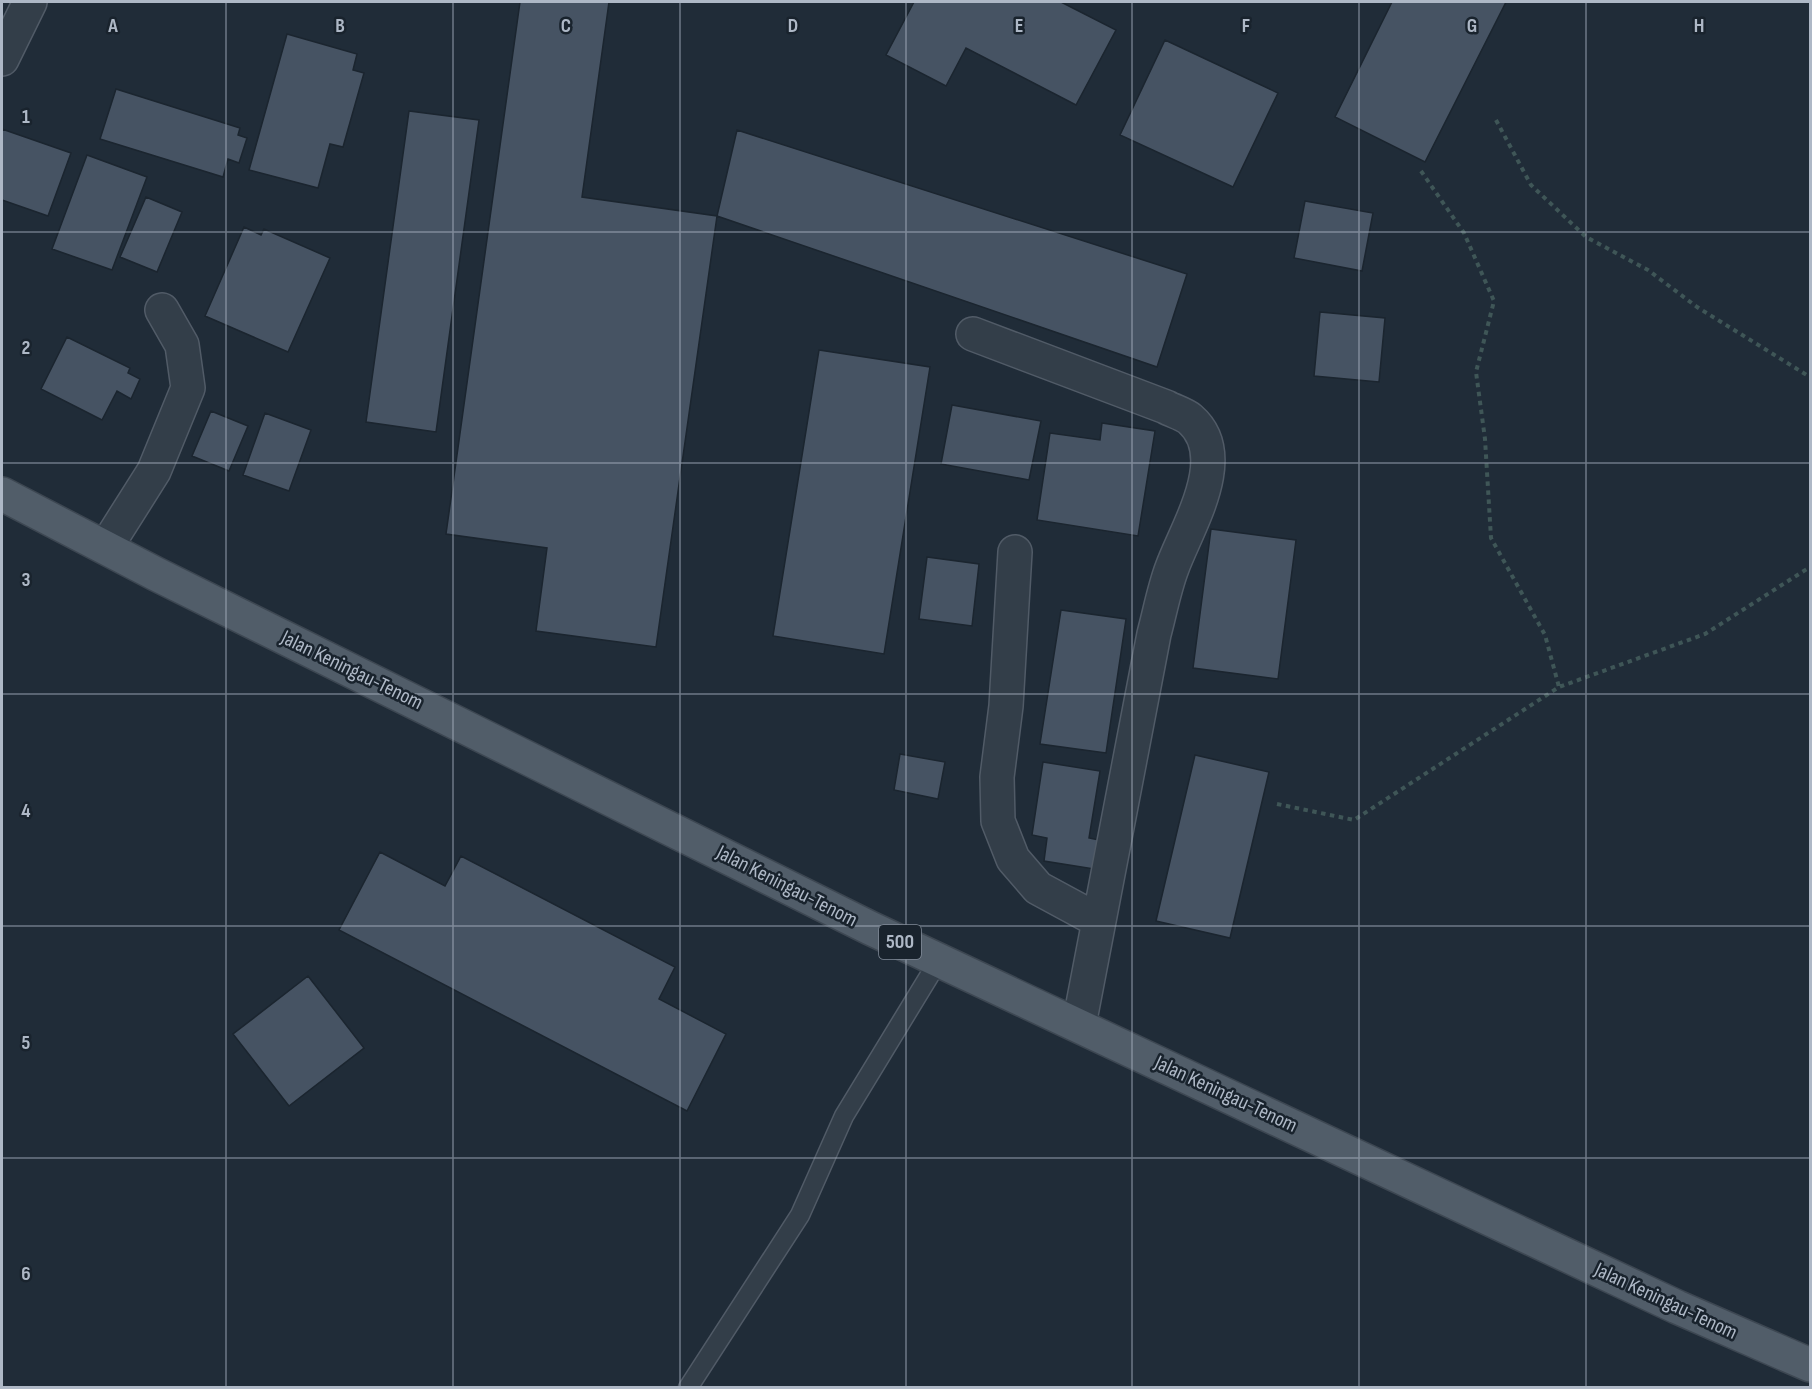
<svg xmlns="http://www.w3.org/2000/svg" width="1812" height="1389" viewBox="0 0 1812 1389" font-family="'Sofia Sans Condensed',sans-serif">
	<rect width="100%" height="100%" fill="#202c38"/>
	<!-- building -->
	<path fill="#465363" stroke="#1b252f" stroke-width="1.5" d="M520 2H609L582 197 717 216 656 647 536 631 547 548 446 534Z
		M914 2H1061L1116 30 1076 105 966 48 946 86 886 55Z
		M1392 2H1506L1425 162 1335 117Z
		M287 34 357 54 353 70 364 73 343 147 330 144 318 188 249 170Z
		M1165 40 1278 93 1233 187 1120 135Z
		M116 89 240 128 238 135 247 138 239 163 228 159 223 177 100 139Z
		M409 111 479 120 436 432 366 422Z
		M2 129 71 153 48 216 2 200Z
		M737 130 1187 274 1157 367 717 216Z
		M87 155 147 177 112 270 52 249Z
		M146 197 182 212 157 272 120 257Z
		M1305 201 1373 213 1362 271 1294 258Z
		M244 227 261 235 264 229 330 258 288 352 205 316Z
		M1320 312 1385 318 1379 382 1314 376Z
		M67 337 130 368 128 373 140 379 131 399 117 391 102 420 41 389Z
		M819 350 930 367 884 654 773 636Z
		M952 405 1041 421 1029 480 941 464Z
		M211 411 248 426 229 471 192 456Z
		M265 413 311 430 289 491 243 475Z
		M1102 423 1155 431 1138 536 1037 520 1050 433 1100 440Z
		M1211 529 1296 540 1278 679 1193 668Z
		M927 557 979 564 972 626 919 619Z
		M1061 610 1126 619 1106 753 1040 744Z
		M900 754 945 762 938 799 894 790Z
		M1195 755 1269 772 1230 938 1156 921Z
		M1043 762 1100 771 1089 838 1099 840 1094 869 1044 861 1047 838 1032 835Z
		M380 852 445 886 461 856 675 967 659 999 726 1034 687 1111 339 930Z
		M308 976 364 1048 289 1106 233 1034Z"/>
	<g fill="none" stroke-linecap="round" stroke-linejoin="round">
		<defs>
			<path id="service" d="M688 1388 800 1215 844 1116 939 960"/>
			<path id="minor" d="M2 59 30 2
				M973 334 1166 407C1173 411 1184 414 1190 419 1233 456 1187 527 1172 568 1164 589 1160 612 1154 634L1079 1025
				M106 547 154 471 188 388 182 345 162 310
				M1015 552 1006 706 997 777 998 821 1013 859 1038 888 1099 921"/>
			<path id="primary" d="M2 494 156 574 870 928 1677 1307 1810 1365"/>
		</defs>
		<!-- service casing -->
		<use href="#service" stroke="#515b67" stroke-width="21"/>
		<!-- minor casing -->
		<use href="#minor" stroke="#515b67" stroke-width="36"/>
		<!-- primary casing -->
		<use href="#primary" stroke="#3d4752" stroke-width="36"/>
		<!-- path -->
		<path stroke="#3f5657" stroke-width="4" stroke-dasharray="4.5 4.5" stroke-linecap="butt" d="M1496 120 1531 185 1586 237 1648 270 1697 307 1810 377
			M1421 171 1464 233 1494 301 1476 372 1485 439 1491 538 1545 635 1559 687
			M1277 804 1354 820 1559 687 1705 634 1810 567"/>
		<!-- service -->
		<use href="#service" stroke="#333e49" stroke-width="18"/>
		<!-- minor -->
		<use href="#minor" stroke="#333e49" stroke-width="33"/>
		<!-- primary -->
		<use href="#primary" stroke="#515d69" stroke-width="33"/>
	</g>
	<!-- grid -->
	<path fill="none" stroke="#aeb8c6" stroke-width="1.5" stroke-opacity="0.55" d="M226 2V1388M453 2V1388M680 2V1388M906 2V1388M1132 2V1388M1359 2V1388M1586 2V1388M2 232H1810M2 463H1810M2 694H1810M2 926H1810M2 1158H1810"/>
	<g text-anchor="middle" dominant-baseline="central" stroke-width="5" stroke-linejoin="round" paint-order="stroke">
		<!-- shield labels -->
		<rect fill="#19232d" stroke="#818b98" stroke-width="1.5" x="879" y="925" width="42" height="34" rx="4.5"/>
		<g font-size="20" font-weight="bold" fill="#aeb8c6">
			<text x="900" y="942">500</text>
		</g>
		<!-- street labels -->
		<g font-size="21" fill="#aeb8c6" stroke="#19232d">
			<text transform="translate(352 670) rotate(26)">Jalan Keningau-Tenom</text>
			<text transform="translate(787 886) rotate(27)">Jalan Keningau-Tenom</text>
			<text transform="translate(1226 1094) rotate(25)">Jalan Keningau-Tenom</text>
			<text transform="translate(1666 1301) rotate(25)">Jalan Keningau-Tenom</text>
		</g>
	</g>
	<g font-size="20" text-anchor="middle" font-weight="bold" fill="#aeb8c6" stroke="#19232d" stroke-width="5" stroke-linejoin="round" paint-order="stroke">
		<text x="113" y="32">A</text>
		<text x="340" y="32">B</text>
		<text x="566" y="32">C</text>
		<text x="793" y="32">D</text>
		<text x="1019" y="32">E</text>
		<text x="1246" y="32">F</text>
		<text x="1472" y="32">G</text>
		<text x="1699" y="32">H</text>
		<text x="26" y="123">1</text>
		<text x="26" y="354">2</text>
		<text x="26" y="586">3</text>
		<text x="26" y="817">4</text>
		<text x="26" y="1049">5</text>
		<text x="26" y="1280">6</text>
	</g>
	<!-- border -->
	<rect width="1812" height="1389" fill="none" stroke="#aeb8c6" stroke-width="6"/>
</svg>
